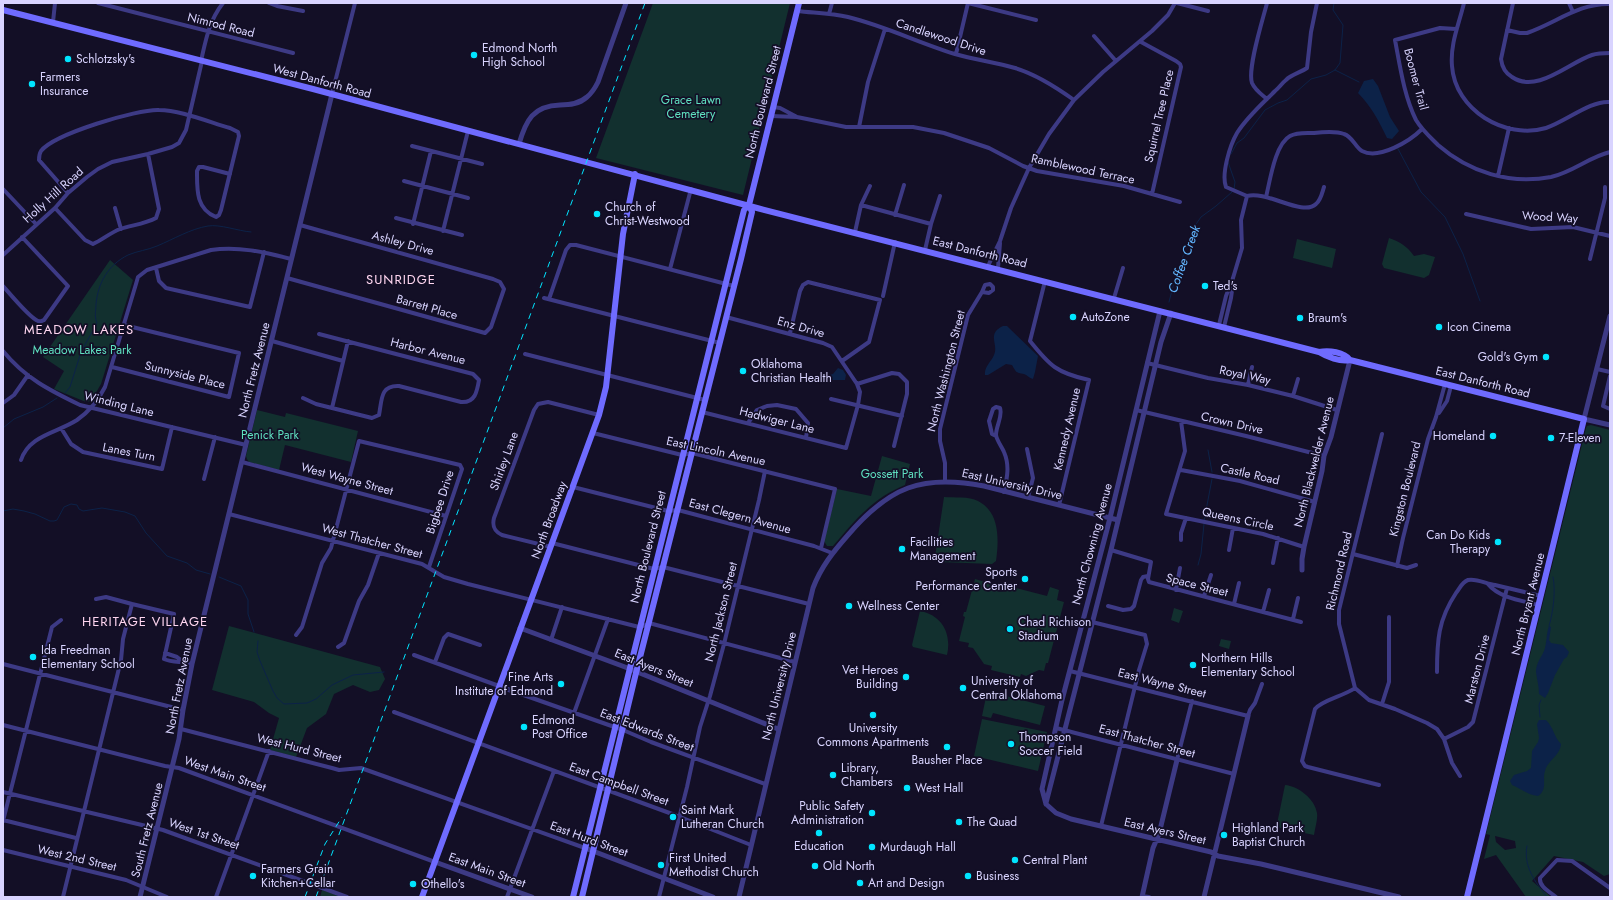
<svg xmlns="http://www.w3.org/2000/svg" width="1613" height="900" viewBox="0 0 1613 900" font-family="Jost,sans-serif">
	<rect width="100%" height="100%" fill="#130f26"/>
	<!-- green -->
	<path fill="#12302f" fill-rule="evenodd" d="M653 3H790L743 195 596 158Z
		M1389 238C1400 242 1407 246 1414 256L1424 254 1435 257 1429 275 1424 278 1384 268 1382 264Z
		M1297 239 1336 249 1332 268 1293 258Z
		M110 260 133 280 101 384 91 401 86 402 54 389 64 371 43 357Z
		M257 410 285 417 286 413 358 431 351 462 285 445 279 470 249 462 247 459 246 456Z
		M1591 425 1610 430V874L1604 876 1583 862 1554 856 1532 881 1551 897H1526L1496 855 1484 859 1490 835 1486 834 1586 428 1587 426ZM1495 836 1515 841 1516 848 1505 850 1496 842Z
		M882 456 910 464 905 485C873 498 855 520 833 546H827L824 541 837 489 871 496Z
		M944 497C954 498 969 496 978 501 1000 512 999 540 996 561L992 564 939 562 935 557Z
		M975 579 992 584 1005 585 1047 596 1050 587 1059 590 1057 600 1064 602 1048 663H1046L1044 671 1039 670 1026 676 1021 674 1020 677 991 670 992 666 984 664 973 648 968 647 969 643 959 641 965 617 963 616 964 612H966Z
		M1174 608 1183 611 1179 623 1171 620Z
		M920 611C942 615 952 634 947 655L913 647 912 645Z
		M229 626 380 667 385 679 379 690 370 692 353 685 334 694 326 714 307 728 296 757 270 750 279 718 269 713 254 702 212 690Z
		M1221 639 1231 641 1229 649 1219 646Z
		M998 694 1045 706 1040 725 993 713 991 718 982 716 986 697 996 700Z
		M982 719 1047 732 1038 771 974 756Z
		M1285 785C1298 786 1315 799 1317 813 1318 819 1315 828 1314 835L1280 828 1277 824Z
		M322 890 342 897H320Z"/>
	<!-- water -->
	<path fill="#0c2248" d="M1373 79 1378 86 1390 117 1399 131 1392 139 1387 138C1379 121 1371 106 1358 93L1364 81Z
		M1003 326H1007L1038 356 1035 372 1033 379C1029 378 1027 375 1024 374 1016 373 1016 372 1012 365L1006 364 988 375H985C984 367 991 362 994 355 999 344 986 334 1003 326Z
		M838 368 843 370 846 375 845 380H825L826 376 833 374Z
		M1549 626 1551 627 1549 640 1551 643 1563 645 1569 652 1567 657 1564 659 1555 675 1548 693 1545 698 1539 694C1539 686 1537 680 1536 672 1536 663 1541 658 1544 651 1547 643 1546 634 1549 626Z
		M1539 720H1546C1554 728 1554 737 1561 744 1560 756 1547 761 1545 771 1542 780 1548 789 1538 796 1527 795 1522 789 1512 785L1510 781 1514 775 1527 771 1531 768 1532 751 1538 742 1539 738 1537 724Z"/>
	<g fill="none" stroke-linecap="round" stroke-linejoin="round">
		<!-- stream -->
		<path stroke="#0c2248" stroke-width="1" d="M1335 70 1359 82
			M1397 147 1421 192 1445 217 1463 254 1480 301
			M1231 154 1237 143 1244 138 1265 110 1278 103 1287 100 1311 79 1326 75 1335 70 1340 63 1343 25 1333 10 1334 3
			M1228 162 1235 182 1234 189
			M1169 302 1176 275 1194 227 1201 217 1216 206 1232 192
			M65 393 70 387 81 352 97 323C94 316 96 311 96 304 98 283 108 265 128 255 137 251 148 250 157 246 174 239 190 229 208 226 220 224 238 231 251 232
			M3 428 14 419 43 407 57 398
			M1208 450 1212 472
			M3 511 13 509 24 511 35 514 50 521H54L57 520 64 507 71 504 77 505 79 509 83 511 102 508 125 512 135 516 146 533 167 556 187 563 196 570 210 574
			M1204 521 1212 479
			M1198 565 1201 554 1204 524
			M219 577 241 586 248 600V614L254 632
			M1549 626C1553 613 1556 591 1553 577
			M258 641 257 652 260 661 273 691 277 698 284 704 307 703 316 699 332 685 353 675 384 672
			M1540 717 1539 705 1541 700
			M1527 846C1523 866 1535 882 1547 897"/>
		<!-- minor -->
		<path stroke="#3d3a85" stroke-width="4" d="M98 3 293 53
			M269 3 277 6 303 11
			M968 3 1036 20
			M1177 3 1208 11
			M1464 3C1459 24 1450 44 1452 66 1455 110 1505 140 1546 128 1565 122 1591 100 1610 102
			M1513 3 1501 59C1502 67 1505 73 1512 77 1537 94 1568 63 1592 55 1598 53 1604 53 1610 53
			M1569 3 1573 12
			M797 11C814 13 831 13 848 17 885 26 919 43 955 54 975 60 995 62 1015 68 1035 74 1056 87 1074 100
			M829 14 832 3
			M53 22 55 3
			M1456 29 1440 28 1395 40C1400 66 1404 96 1416 120 1422 130 1430 137 1438 145 1469 172 1510 185 1551 177 1573 172 1589 157 1610 152
			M1507 30 1520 33H1527C1556 23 1579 3 1610 4
			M1094 36 1116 61
			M1141 42 1176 61 1180 64 1181 67 1152 194
			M956 54 968 3
			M201 61C206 39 209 21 223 3
			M332 94 355 3
			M1267 99C1261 94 1255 90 1252 83 1247 69 1263 19 1267 3
			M771 116 797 117 780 108 773 107
			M797 117 846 127H913L944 133 989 148 1023 166 1037 171 1124 186 1180 202
			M859 127 868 82 885 29
			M412 146 482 164
			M1498 176 1509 128
			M404 181 468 198
			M3 189 36 224
			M68 193 39 160C39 157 39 154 41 151 54 134 137 109 159 110 180 110 209 122 230 128L238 132 239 136 221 210 219 215 216 217C196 209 197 190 197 171L199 167H203L230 174
			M1247 196 1226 187C1221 174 1230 145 1237 133 1247 117 1262 104 1275 91 1279 88 1282 83 1286 80 1292 74 1300 73 1307 68L1311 32 1317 3
			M1247 196C1266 190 1303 217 1316 204 1321 200 1322 193 1324 187
			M1266 197C1270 181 1275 144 1290 136 1297 132 1306 133 1314 133 1323 132 1336 131 1344 134 1353 137 1355 147 1362 151 1379 160 1410 141 1422 129
			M861 205 931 224
			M55 208 85 240 93 244C102 240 110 233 120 229 132 225 145 224 156 218L159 209 148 154
			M115 208 121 229
			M1466 214 1531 229 1573 227 1610 236
			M895 215 904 185
			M396 218 462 235
			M413 224 431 151
			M443 231 468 131
			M855 232 861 205 870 186
			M925 250 931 224 940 196
			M3 255 55 208 68 193 87 177 98 169 112 162 148 154 172 147 179 143 186 130 202 61
			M1590 259 1605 198V187
			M988 266 1000 241 1011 208 1029 168 1049 134 1074 100 1103 72 1152 31 1168 15 1175 3
			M156 268 159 281 166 288 250 307 264 252
			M998 268 1000 243
			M670 269 691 189
			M287 278 485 333 491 327 504 289 500 282 493 279 300 225
			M1045 281 1030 341C1050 366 1057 373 1089 380L1059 505
			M3 286C10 294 30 318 38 321 41 322 41 321 44 320L68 286 22 237
			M883 296 895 242
			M544 298 720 343
			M1114 298 1123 268
			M549 299 566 250 570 245H576L734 286
			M1219 325 1226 296 1233 278 1242 248 1241 220 1247 196
			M1224 327 1231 298 1233 283
			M790 333 800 291 803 285 808 282 880 300 869 342 842 361
			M272 341 343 361
			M3 351C25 378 49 390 80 405L246 445
			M525 354 705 400
			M1147 363 1208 378 1248 385 1293 396 1337 410
			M112 367 229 397 239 353 124 325
			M1597 369 1610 372
			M1610 376 1603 406 1610 409
			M857 384 892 373 899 374 907 382V394L894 446
			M1248 385 1252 367
			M1293 396 1298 379
			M303 398 316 404 372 418 379 415C382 400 380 385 399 386L461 402C475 403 477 392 479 380L473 374 319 334
			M831 399 902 416
			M3 403 14 395 28 375
			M332 408 348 341
			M1136 410 1246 436 1324 456
			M702 412 846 448 858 405 860 392 857 384 832 347 823 343 726 317
			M1439 413 1447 401 1451 386
			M1181 421 1185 451 1166 514 1263 534 1304 547
			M748 423 757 410 767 406 777 405 796 409 808 423 806 438
			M61 428 71 444 83 452 162 469 172 427
			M593 433 682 455 692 453 835 489 821 548
			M1382 434 1339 610V624L1355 688 1369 700 1395 709 1427 723 1437 729 1444 739 1452 763 1460 776
			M996 436 992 434 989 421 993 409 996 407 1000 408C1003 416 996 426 996 435 997 441 1002 447 1004 452 1010 466 1007 478 1004 492
			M1027 449 1033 478 1028 497
			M21 460C29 435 57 433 77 420 90 411 98 401 105 387L136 284 138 277 147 270 211 250C238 246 264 252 291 259
			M242 462 446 516
			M1181 470 1240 481 1315 502
			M204 479 215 437
			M945 481V463L940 441V429L968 315 982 292 989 293 993 290V287L990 284 985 285 982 292
			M573 487 668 511 678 510 814 546 832 553
			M229 514 422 564 444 577 468 584 639 627 646 625 649 623 795 662
			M1181 540V533L1186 518
			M552 543 654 569 663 567 809 604
			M551 547 502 535C494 531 492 526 494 518L534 410 538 404 548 402 599 415
			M1111 550 1151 562 1148 579 1149 582 1301 622
			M1229 550 1233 528
			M1353 554 1407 568 1416 565
			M1273 563 1278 538
			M1397 566 1403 538 1428 439 1436 417 1445 384
			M1488 584C1499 598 1523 601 1539 605
			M1176 590 1180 568
			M1204 596 1211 575
			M132 604 174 614 164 659C173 663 183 661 192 664
			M1234 604 1239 583
			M1108 606 1123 610 1131 609 1134 606 1141 580 1143 577 1148 576
			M1263 612 1269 590
			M1293 619 1298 598
			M1092 622 1145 635 1147 644 1139 670 1101 826
			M296 635 302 627 322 563 331 548 359 441 460 465 462 469 429 567
			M551 640 562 607
			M338 647 344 643 359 601 368 585 379 553
			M165 653 177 657 182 661
			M414 655 499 686
			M435 662 444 638 448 634 480 645
			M3 664 183 710
			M1070 671 1248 716 1250 710 1255 703 1262 684
			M1437 672C1437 641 1438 620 1456 593 1460 588 1462 582 1468 580 1476 578 1487 584 1495 585L1541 596
			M1355 688C1344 696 1322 700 1315 709L1302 761 1305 766 1308 767 1379 785
			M515 692 623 730 651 742 765 784
			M1382 704 1389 682V617
			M394 712 675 815 751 845
			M574 713 608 619
			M3 725 165 766 179 768 435 862
			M1056 728 1234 774
			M181 729 332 768 339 770 361 768 585 848
			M1444 739 1468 727 1473 722 1507 588
			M1177 760 1192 701
			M3 792 163 830 347 897
			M3 820 76 838
			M3 821 52 627 61 620
			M3 850 126 880 167 897
			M1142 896 1149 897
			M63 897 121 660 123 639 132 604 106 597 96 599
			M216 897 269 751
			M507 897 554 771
			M659 897 687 787 700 727 710 696 724 644 759 500 765 471
			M1556 897C1550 892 1539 887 1540 878L1557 860 1572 861 1610 888"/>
		<!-- tertiary -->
		<path stroke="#3d3a85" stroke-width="5" d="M519 144C526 120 533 106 560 105 570 105 579 104 587 97 592 93 595 88 598 82L626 3
			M1610 316 1584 419 1610 425
			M1302 570V559L1304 547 1322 471 1324 456 1331 437 1350 360
			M520 628 625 667 778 729
			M499 686 515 692
			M1046 803 1111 550 1161 342 1171 313
			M1046 804 1042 789 1062 700 1110 518 1160 311
			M1046 804 1056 813 1071 819 1211 852 1218 856 1261 864 1399 897
			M585 848 713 897
			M435 862 532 897
			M140 897 179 739 183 710 192 664 332 94
			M739 897 813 588C821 567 833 552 848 535 889 487 922 474 984 486L1118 520
			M1142 897 1153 848 1159 834 1177 760
			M1204 897 1248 716"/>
		<!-- secondary -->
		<path stroke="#6f6bff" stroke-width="6" d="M3 10 313 89 757 208 1319 352C1327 357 1340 362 1350 360L1584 419 1467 897
			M1319 352C1329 350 1344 352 1350 360
			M422 897 599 415 606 387 623 234 635 174
			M573 897C629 668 685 439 744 210L749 205 799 3
			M582 897 635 677 741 259 752 212 749 205"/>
		<!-- rail -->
		<path stroke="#00e5ff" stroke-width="1" stroke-dasharray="6 5" stroke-linecap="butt" d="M305 897 325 844 342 817
			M316 897 645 3"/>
	</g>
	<!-- markers -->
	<g fill="#00e5ff" stroke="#130f26" stroke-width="1.5">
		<circle cx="474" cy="55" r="4"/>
		<circle cx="68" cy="59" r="4"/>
		<circle cx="32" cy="84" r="4"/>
		<circle cx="597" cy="214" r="4"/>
		<circle cx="1205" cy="286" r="4"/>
		<circle cx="1073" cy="317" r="4"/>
		<circle cx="1300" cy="318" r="4"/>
		<circle cx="1439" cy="327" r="4"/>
		<circle cx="1546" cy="357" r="4"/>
		<circle cx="743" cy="371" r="4"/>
		<circle cx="1493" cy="436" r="4"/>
		<circle cx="1551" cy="438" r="4"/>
		<circle cx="1498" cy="542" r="4"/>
		<circle cx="902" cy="549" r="4"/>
		<circle cx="1025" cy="579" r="4"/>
		<circle cx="849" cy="606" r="4"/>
		<circle cx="1010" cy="629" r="4"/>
		<circle cx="33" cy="657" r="4"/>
		<circle cx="1193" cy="665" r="4"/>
		<circle cx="906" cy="677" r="4"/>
		<circle cx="561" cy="684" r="4"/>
		<circle cx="963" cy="688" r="4"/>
		<circle cx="873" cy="715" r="4"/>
		<circle cx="524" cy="727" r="4"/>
		<circle cx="1011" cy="744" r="4"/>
		<circle cx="947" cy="747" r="4"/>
		<circle cx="833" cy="775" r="4"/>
		<circle cx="907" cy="788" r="4"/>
		<circle cx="872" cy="813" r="4"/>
		<circle cx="673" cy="817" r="4"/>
		<circle cx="959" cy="822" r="4"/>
		<circle cx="819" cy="833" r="4"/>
		<circle cx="1224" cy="835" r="4"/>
		<circle cx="872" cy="847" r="4"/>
		<circle cx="1015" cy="860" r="4"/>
		<circle cx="661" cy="865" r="4"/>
		<circle cx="815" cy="866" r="4"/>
		<circle cx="253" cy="876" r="4"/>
		<circle cx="968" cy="876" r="4"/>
		<circle cx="860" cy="883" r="4"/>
		<circle cx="413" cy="884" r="4"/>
	</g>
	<g text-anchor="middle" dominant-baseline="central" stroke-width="3.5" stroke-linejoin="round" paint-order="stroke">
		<!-- street labels -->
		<g font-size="12" fill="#d9d4ff" stroke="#130f26">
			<text transform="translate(221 25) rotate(14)">Nimrod Road</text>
			<text transform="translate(941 37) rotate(18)">Candlewood Drive</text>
			<text transform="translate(1416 79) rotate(75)">Boomer Trail</text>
			<text transform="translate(322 81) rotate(15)">West Danforth Road</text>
			<text transform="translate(763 102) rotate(-76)">North Boulevard Street</text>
			<text transform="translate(1159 116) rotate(-77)">Squirrel Tree Place</text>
			<text transform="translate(1083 169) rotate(12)">Ramblewood Terrace</text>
			<text transform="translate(53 195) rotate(-42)">Holly Hill Road</text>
			<text transform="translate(1550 217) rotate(3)">Wood Way</text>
			<text transform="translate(403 243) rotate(15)">Ashley Drive</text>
			<text transform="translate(980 252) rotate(14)">East Danforth Road</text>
			<text transform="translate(427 307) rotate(16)">Barrett Place</text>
			<text transform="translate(801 327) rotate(16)">Enz Drive</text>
			<text transform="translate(428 351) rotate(14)">Harbor Avenue</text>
			<text transform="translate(254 370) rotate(-76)">North Fretz Avenue</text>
			<text transform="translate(946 371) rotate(-76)">North Washington Street</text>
			<text transform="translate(185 375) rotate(14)">Sunnyside Place</text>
			<text transform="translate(1245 375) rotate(12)">Royal Way</text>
			<text transform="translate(1483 382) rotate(14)">East Danforth Road</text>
			<text transform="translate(119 404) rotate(14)">Winding Lane</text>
			<text transform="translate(777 420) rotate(14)">Hadwiger Lane</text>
			<text transform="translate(1232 423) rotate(13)">Crown Drive</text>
			<text transform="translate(1067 429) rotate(-77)">Kennedy Avenue</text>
			<text transform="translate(716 451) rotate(12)">East Lincoln Avenue</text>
			<text transform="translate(129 452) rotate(11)">Lanes Turn</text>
			<text transform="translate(504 461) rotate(-70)">Shirley Lane</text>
			<text transform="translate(1314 462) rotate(-76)">North Blackwelder Avenue</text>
			<text transform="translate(1250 474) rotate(13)">Castle Road</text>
			<text transform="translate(347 479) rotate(15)">West Wayne Street</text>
			<text transform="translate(1012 484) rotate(13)">East University Drive</text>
			<text transform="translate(1405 489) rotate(-76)">Kingston Boulevard</text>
			<text transform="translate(440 502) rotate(-72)">Bigbee Drive</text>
			<text transform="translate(740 516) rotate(15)">East Clegern Avenue</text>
			<text transform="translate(1238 519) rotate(12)">Queens Circle</text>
			<text transform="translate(549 520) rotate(-70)">North Broadway</text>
			<text transform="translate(372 541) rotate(15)">West Thatcher Street</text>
			<text transform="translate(1092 544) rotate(-75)">North Chowning Avenue</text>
			<text transform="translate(648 547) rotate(-76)">North Boulevard Street</text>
			<text transform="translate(1339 571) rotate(-77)">Richmond Road</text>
			<text transform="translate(1197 585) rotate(14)">Space Street</text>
			<text transform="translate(1528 604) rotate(-76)">North Bryant Avenue</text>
			<text transform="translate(721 612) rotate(-76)">North Jackson Street</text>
			<text transform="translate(654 668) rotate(22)">East Ayers Street</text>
			<text transform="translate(1477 669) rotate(-76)">Marston Drive</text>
			<text transform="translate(1162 683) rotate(14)">East Wayne Street</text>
			<text transform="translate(179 686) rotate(-79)">North Fretz Avenue</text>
			<text transform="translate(779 686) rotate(-76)">North University Drive</text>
			<text transform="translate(647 730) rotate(21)">East Edwards Street</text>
			<text transform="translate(1147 741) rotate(15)">East Thatcher Street</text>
			<text transform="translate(299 748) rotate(14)">West Hurd Street</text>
			<text transform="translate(225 774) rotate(19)">West Main Street</text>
			<text transform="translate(619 784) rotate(20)">East Campbell Street</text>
			<text transform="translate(147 830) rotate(-76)">South Fretz Avenue</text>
			<text transform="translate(1165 831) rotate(13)">East Ayers Street</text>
			<text transform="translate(204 834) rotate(19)">West 1st Street</text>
			<text transform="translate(589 839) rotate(20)">East Hurd Street</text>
			<text transform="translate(77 858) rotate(13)">West 2nd Street</text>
			<text transform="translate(487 870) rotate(20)">East Main Street</text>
		</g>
		<!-- poi labels -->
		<g font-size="12" fill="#d9d4ff" stroke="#130f26" text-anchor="start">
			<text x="482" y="48">Edmond North<tspan x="482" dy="14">High School</tspan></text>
			<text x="76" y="59">Schlotzsky's</text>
			<text x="40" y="77">Farmers<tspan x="40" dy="14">Insurance</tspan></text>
			<text x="605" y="207">Church of<tspan x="605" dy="14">Christ-Westwood</tspan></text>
			<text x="1213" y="286">Ted's</text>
			<text x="1081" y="317">AutoZone</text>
			<text x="1308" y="318">Braum's</text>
			<text x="1447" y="327">Icon Cinema</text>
			<text x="1538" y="357" text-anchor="end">Gold's Gym</text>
			<text x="751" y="364">Oklahoma<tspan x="751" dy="14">Christian Health</tspan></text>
			<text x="1485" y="436" text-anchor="end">Homeland</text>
			<text x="1559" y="438">7-Eleven</text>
			<text x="1490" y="535" text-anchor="end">Can Do Kids<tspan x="1490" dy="14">Therapy</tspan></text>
			<text x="910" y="542">Facilities<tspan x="910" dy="14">Management</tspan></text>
			<text x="1017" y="572" text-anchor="end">Sports<tspan x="1017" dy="14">Performance Center</tspan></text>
			<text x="857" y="606">Wellness Center</text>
			<text x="1018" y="622">Chad Richison<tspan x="1018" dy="14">Stadium</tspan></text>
			<text x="41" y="650">Ida Freedman<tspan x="41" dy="14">Elementary School</tspan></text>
			<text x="1201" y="658">Northern Hills<tspan x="1201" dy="14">Elementary School</tspan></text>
			<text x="898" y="670" text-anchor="end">Vet Heroes<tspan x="898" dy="14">Building</tspan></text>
			<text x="553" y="677" text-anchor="end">Fine Arts<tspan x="553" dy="14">Institute of Edmond</tspan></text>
			<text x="971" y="681">University of<tspan x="971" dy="14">Central Oklahoma</tspan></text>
			<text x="532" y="720">Edmond<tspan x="532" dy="14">Post Office</tspan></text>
			<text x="873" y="728" text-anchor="middle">University<tspan x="873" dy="14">Commons Apartments</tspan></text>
			<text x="1019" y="737">Thompson<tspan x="1019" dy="14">Soccer Field</tspan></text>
			<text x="947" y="760" text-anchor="middle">Bausher Place</text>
			<text x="841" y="768">Library,<tspan x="841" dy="14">Chambers</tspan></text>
			<text x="915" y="788">West Hall</text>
			<text x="864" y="806" text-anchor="end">Public Safety<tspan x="864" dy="14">Administration</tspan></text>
			<text x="681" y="810">Saint Mark<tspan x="681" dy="14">Lutheran Church</tspan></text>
			<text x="967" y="822">The Quad</text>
			<text x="1232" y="828">Highland Park<tspan x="1232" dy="14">Baptist Church</tspan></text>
			<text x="819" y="846" text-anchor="middle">Education</text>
			<text x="880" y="847">Murdaugh Hall</text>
			<text x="669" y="858">First United<tspan x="669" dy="14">Methodist Church</tspan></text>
			<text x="1023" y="860">Central Plant</text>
			<text x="823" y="866">Old North</text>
			<text x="261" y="869">Farmers Grain<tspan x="261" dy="14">Kitchen+Cellar</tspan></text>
			<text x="976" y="876">Business</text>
			<text x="868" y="883">Art and Design</text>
			<text x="421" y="884">Othello's</text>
		</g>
		<!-- park labels -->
		<g font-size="12" fill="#5fe0c0" stroke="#130f26">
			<text x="691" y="100">Grace Lawn<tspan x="691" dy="14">Cemetery</tspan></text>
			<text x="82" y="350">Meadow Lakes Park</text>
			<text x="270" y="435">Penick Park</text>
			<text x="892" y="474">Gossett Park</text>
		</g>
		<!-- water labels -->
		<g font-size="13" font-style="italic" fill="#62b6ff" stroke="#130f26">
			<text transform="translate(1184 259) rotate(-70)">Coffee Creek</text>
		</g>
		<!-- neighbourhood labels -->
		<g font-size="13" letter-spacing="1" fill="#ffd6f0" stroke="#130f26">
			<text x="401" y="279">SUNRIDGE</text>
			<text x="79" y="329">MEADOW LAKES</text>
			<text x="145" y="621">HERITAGE VILLAGE</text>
		</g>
	</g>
	<!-- border -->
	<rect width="1613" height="900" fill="none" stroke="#d9d4ff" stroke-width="8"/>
</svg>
